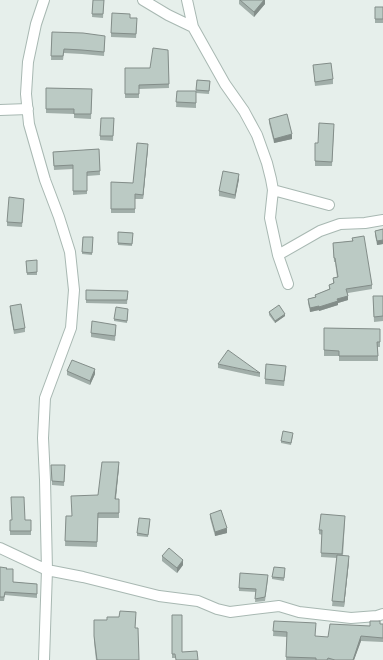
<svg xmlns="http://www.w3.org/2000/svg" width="383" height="660" viewBox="0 0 383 660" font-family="Raleway,sans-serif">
	<rect width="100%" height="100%" fill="#e6efeb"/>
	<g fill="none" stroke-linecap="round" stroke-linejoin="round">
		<defs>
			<path id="minor" d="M44 0 36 24 28 62 26 94 29 124 45 180 59 217 70 252 74 290 71 328 45 398 43 438 45 480 47 570 44 660
				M143 0 168 15 193 27
				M187 0 193 27 225 84 244 111 257 135 267 163 271 179 273 190 270 218 278 255 288 284
				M0 110 28 109
				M273 190 329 205
				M278 255 320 231 340 224 365 223 383 220
				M0 548 47 570 83 577 159 596 198 601 217 609 230 612 279 606 299 612 351 618 377 616 383 614"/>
		</defs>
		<!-- minor casing -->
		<use href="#minor" stroke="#a8b8b2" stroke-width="12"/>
		<!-- minor -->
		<use href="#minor" stroke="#fff" stroke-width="10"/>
	</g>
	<!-- wall -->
	<path fill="#a1aea9" d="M93 0H104L103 18 92 17Z
		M239 0H265V4L254 17 239 4Z
		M375 7H383V23H375Z
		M130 18 137 23 136 38 111 37V33Z
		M52 32 105 40 104 56 82 54 64 53 63 60H51Z
		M168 50 169 88 139 89V98H125V68H150Z
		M313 65 333 79V84L315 86Z
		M197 80 210 81 209 94 196 93Z
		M46 88 92 89 91 119 74 118V114L46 113Z
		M177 91H196V108L176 107Z
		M114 118 113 141 100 140V136Z
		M269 119 292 139 274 143 269 123Z
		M334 129 332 166H315V143H318Z
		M148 148 143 199H135V213H111V182L133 183Z
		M99 149 100 175 87 176V194L73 195V169L54 170 53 152Z
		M239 179 235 199 219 196V191Z
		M24 203 22 227 7 226V222Z
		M383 229V244L377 245 375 235V231Z
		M118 232 133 233 132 246 118 245Z
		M83 237H93L92 255 82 254Z
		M352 238 372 285V289L348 293V300L338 303V305L319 311V310L310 312 308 303V299L315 297V295L329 289V285L333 283V278L337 277 335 262H334L333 243 352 241Z
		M26 261 37 272V275H27Z
		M86 290 128 291 127 304 86 303Z
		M373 296H383V321L374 322Z
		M10 306 25 328V332L14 334 10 311Z
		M128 312 127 323 114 321V319Z
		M269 312 285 316 275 323 269 315Z
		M324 328 380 329V347H378V361H339V356H324Z
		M116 329 115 341 91 337V333Z
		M218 364 260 373V377L218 368Z
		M286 370 284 386 265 384V379Z
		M67 371 95 374 90 385 67 375Z
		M293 435 291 445 281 443V441Z
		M51 465H65L64 486 52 485Z
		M119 467 116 499H119V518H98L97 547 65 546 66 516H72L98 495Z
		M210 514 227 533 215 536 210 518Z
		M10 520H31V535H10Z
		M345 520 343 556 349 561 344 607 332 606 337 558 321 557 322 535 319 534V530Z
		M150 521 148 537 137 536V533Z
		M162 556 183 565 177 573 162 561Z
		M0 567 6 569 13 582 37 584V598L5 595 4 601H0Z
		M285 568 284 581 272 579V577Z
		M268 579 265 601 255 602 256 592 239 591V588Z
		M172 615 175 658H172Z
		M136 617 135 628 139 660H96L94 642V620H107Z
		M274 621 315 637H328L370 626 380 624H383V647V642L361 641 354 660H286L287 637 273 636Z"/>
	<!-- shaded-wall -->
	<path fill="#838d89" d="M264 0H265V4L254 17V12Z
		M292 134V139L274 143V139Z
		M148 144V148L143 199V195Z
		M239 174V179L235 199V195Z
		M383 240V244L377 245V241Z
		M348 296V300L338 303V305L319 311V307L337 299Z
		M319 306V310L310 312V308Z
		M285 314V316L275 323V321Z
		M95 369V374L90 385V381Z
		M119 462V467L115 504V499Z
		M227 528V533L215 536V532Z
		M349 556V561L344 607V602Z
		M183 560V565L177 573V568Z
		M361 636V641L354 660H353Z"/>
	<!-- building -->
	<path fill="#bbcac4" stroke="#838d89" d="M93 0H104L103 14H92Z
		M240 0H264L254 12Z
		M375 7H383V19H375Z
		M112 13 130 14V18H137L136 34 111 33Z
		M52 32 83 33 105 36 104 52 82 50 64 49 63 56H51Z
		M153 48 168 50 169 84 139 85V94H125V68H150Z
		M331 63 333 79 315 82 313 65Z
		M197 80 210 81 209 91 196 90Z
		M46 88 92 89 91 114H74V109H46Z
		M177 91H196V103L176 102Z
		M287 114 292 134 274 139 269 119Z
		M101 118H114L113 136H100Z
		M319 123 334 124 332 162 315 161V143H318Z
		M137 143 148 144 143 195 135 194V209H111V182L133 183Z
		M99 149 100 171 87 172V191H73V165L54 166 53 152Z
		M223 171 239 174 235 195 219 191Z
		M9 197 24 199 22 223 7 222Z
		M383 229V240L377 241 375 231Z
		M118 232 133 233 132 244 118 243Z
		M364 236 372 285 346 289 348 296 337 299 338 301 319 307V306L310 308 308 299 316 297 315 295 330 289 329 285 334 283 333 278 338 277 335 258H334L333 243 353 241 352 238Z
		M83 237H93L92 253 82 252Z
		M37 260V272L27 273 26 261Z
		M86 290 128 291 127 300H86Z
		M373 296H383V316L374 317Z
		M21 304 25 328 14 330 10 306Z
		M279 305 285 314 275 321 269 312Z
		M116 307 128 309 127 321 114 319Z
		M92 321 116 325 115 336 91 333Z
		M324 328 380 329V342H377L378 356H339V351L324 350Z
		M228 350 260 373 218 364Z
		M72 360 95 369 90 381 67 371Z
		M266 364 286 366 284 381 265 379Z
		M283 431 293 433 291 443 281 441Z
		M102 462H119L115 499H119V513H98L97 542 65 541 66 516H72L71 496 98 495Z
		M51 465H65L64 482 52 481Z
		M11 497H24L25 520H31V531H10V520H12Z
		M221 510 227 528 215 532 210 514Z
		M321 514 345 516 342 554 321 553 322 530H319Z
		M139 518 150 519 148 535 137 533Z
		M169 548 183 560 177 568 162 556Z
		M337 555 349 556 344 602 332 601Z
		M0 567 7 568 6 569H13V582L37 584V594L5 592 4 597H0Z
		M274 567 285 568 284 578 272 577Z
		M240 573 268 575 265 597 255 599 256 589 239 588Z
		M120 611 136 612 135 628H138L139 660H97L94 636V620H107V617H119Z
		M172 615H182V652L197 651 198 660H176L175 654H172Z
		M274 621 316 623 315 636 328 637 330 624 370 626V621H380V624H383V638L361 636 353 660H335L328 658 327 660H316V658L286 657 287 632 273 631Z"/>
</svg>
